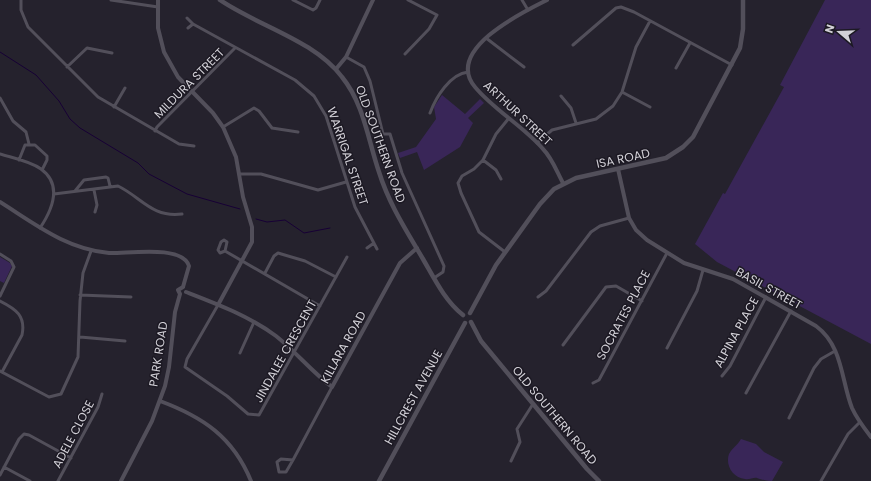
<svg xmlns="http://www.w3.org/2000/svg" width="871" height="481" viewBox="0 0 871 481" font-family="Poppins,sans-serif">
	<rect width="100%" height="100%" fill="#25222d"/>
	<!-- green -->
	<path fill="#392658" d="M825 0H871V344L717 262 695 244 723 193 725 194 784 87 780 85Z
		M442 95 465 114 480 99 484 103 468 118 473 123 460 147 424 170 417 152 400 158 398 153 416 147 436 119 434 107Z
		M0 257 10 263 12 266 4 283 0 281Z
		M741 439 756 444 764 452 783 462 772 481C766 481 763 480 757 478 754 477 749 480 745 479 733 478 725 465 729 454 732 448 738 445 741 439Z"/>
	<g fill="none" stroke-linecap="round" stroke-linejoin="round">
		<!-- stream -->
		<path stroke="#170035" stroke-width="1" d="M0 52 36 75 59 101 70 119 80 128 138 163 149 174 187 194 240 209
			M256 219 267 222 285 220 304 233 330 228"/>
		<!-- minor -->
		<path stroke="#524f5a" stroke-width="3" d="M21 0V10L28 27 98 97 179 144 194 146
			M111 0 158 7
			M293 0 313 10 316 8 320 0
			M522 0 528 10
			M187 18 193 24 295 80 314 96 326 116 355 207 377 249
			M188 28 193 24
			M486 38 524 67
			M573 45 616 8 621 7 634 12 732 65
			M405 54 429 29 437 15 408 0
			M346 57 364 67 370 81 383 134H390L402 173 444 266 443 272 434 278
			M67 67 87 48 112 53
			M676 68 690 43
			M622 92 650 107
			M561 96 571 108 576 123
			M0 98 13 121 26 132 29 144
			M114 107 125 88
			M430 113C436 97 450 74 468 72
			M223 127 254 108 259 111 272 128 298 132
			M155 131 157 127 235 48
			M537 143 552 130 596 119 613 106 622 92 636 47 650 21
			M0 154C13 158 30 161 41 169 63 185 52 210 40 228
			M19 160 25 145H35L47 156V160L42 170
			M483 160 496 170 501 179
			M240 174H261L318 190 346 182
			M94 190 97 205 95 212
			M75 191 84 180 106 177 108 178 110 186
			M54 194 118 186C141 197 152 218 182 214
			M367 248 374 243
			M225 251 227 242 224 240 221 242 218 250 220 253 225 251 320 306
			M505 252 479 232 461 193 458 183 462 176 474 169 483 160 496 134 509 118
			M0 254 11 261 14 267 0 296
			M265 273 274 256 278 253 305 261 336 277
			M80 295 131 297
			M538 297 546 291 591 232 600 226 629 218
			M0 301C16 309 26 316 22 335L2 372
			M218 305 187 359 185 367 227 396 248 414 259 415 347 257
			M80 337 125 341
			M563 345 606 287 616 286 642 301
			M667 348 697 291 703 270
			M240 353 254 322
			M0 371 49 397 61 394 78 357 80 301 83 273 91 251
			M722 376 730 366 766 297
			M593 383 599 380 667 253
			M746 393 791 311
			M789 418 814 368 821 359 835 351
			M293 460 286 472H279L277 462 281 459 293 460 332 387
			M511 461 520 442 517 429 533 404
			M4 467 30 481
			M0 475 19 439 24 434 29 435 71 458
			M58 481 98 407 102 394
			M821 481 848 434 860 422"/>
		<!-- tertiary -->
		<path stroke="#524f5a" stroke-width="4" d="M158 0V28L164 52 178 77 213 113 223 127 236 157 243 197 252 227V242L218 305
			M547 0C523 12 444 50 475 87 494 110 523 126 543 149 552 158 557 172 563 183
			M336 69 346 57 373 0
			M618 169 629 218 636 230 647 240 684 263 733 279 816 326C843 346 841 380 852 408 857 419 864 428 871 437
			M0 202C35 224 66 249 109 253 126 254 182 244 189 266L183 287
			M186 292C217 304 249 316 276 336 296 352 312 372 332 387L400 263 417 248
			M160 401C203 417 233 437 251 481
			M121 481 152 421 165 386 169 367 175 312 180 294 178 290 183 287"/>
		<!-- secondary -->
		<path stroke="#524f5a" stroke-width="4.5" d="M220 0C258 26 314 40 342 77 364 104 368 140 379 172 389 204 406 230 423 259 434 278 445 301 463 315
			M470 313 496 265 540 204 554 189 576 178 666 158 683 147 693 137 740 48 743 29V0
			M471 322 481 341 587 469 599 481
			M379 481 465 323"/>
	</g>
	<g text-anchor="middle" dominant-baseline="central" stroke-width="3" stroke-linejoin="round" paint-order="stroke">
		<!-- street labels -->
		<g font-size="12" fill="#d2d0d7" stroke="#1c1923">
			<text transform="translate(189 83) rotate(-45)">MILDURA STREET</text>
			<text transform="translate(518 113) rotate(43)">ARTHUR STREET</text>
			<text transform="translate(381 144) rotate(70)">OLD SOUTHERN ROAD</text>
			<text transform="translate(348 156) rotate(71)">WARRIGAL STREET</text>
			<text transform="translate(623 158) rotate(-12)">ISA ROAD</text>
			<text transform="translate(769 288) rotate(29)">BASIL STREET</text>
			<text transform="translate(623 315) rotate(-62)">SOCRATES PLACE</text>
			<text transform="translate(736 332) rotate(-61)">ALPINA PLACE</text>
			<text transform="translate(343 347) rotate(-61)">KILLARA ROAD</text>
			<text transform="translate(285 351) rotate(-61)">JINDALEE CRESCENT</text>
			<text transform="translate(158 354) rotate(-81)">PARK ROAD</text>
			<text transform="translate(413 397) rotate(-61)">HILLCREST AVENUE</text>
			<text transform="translate(555 415) rotate(50)">OLD SOUTHERN ROAD</text>
			<text transform="translate(73 434) rotate(-62)">ADELE CLOSE</text>
		</g>
	</g>
	<!-- north arrow -->
	<g transform="translate(839 32) rotate(289)" stroke="#1c1923" stroke-width="3" paint-order="stroke">
	<path d="M0-3L7 15L0 10L-7 15Z" fill="#d2d0d7"/>
	<text y="-6" font-size="11" font-weight="bold" text-anchor="middle" fill="#d2d0d7">N</text>
	</g>
</svg>
